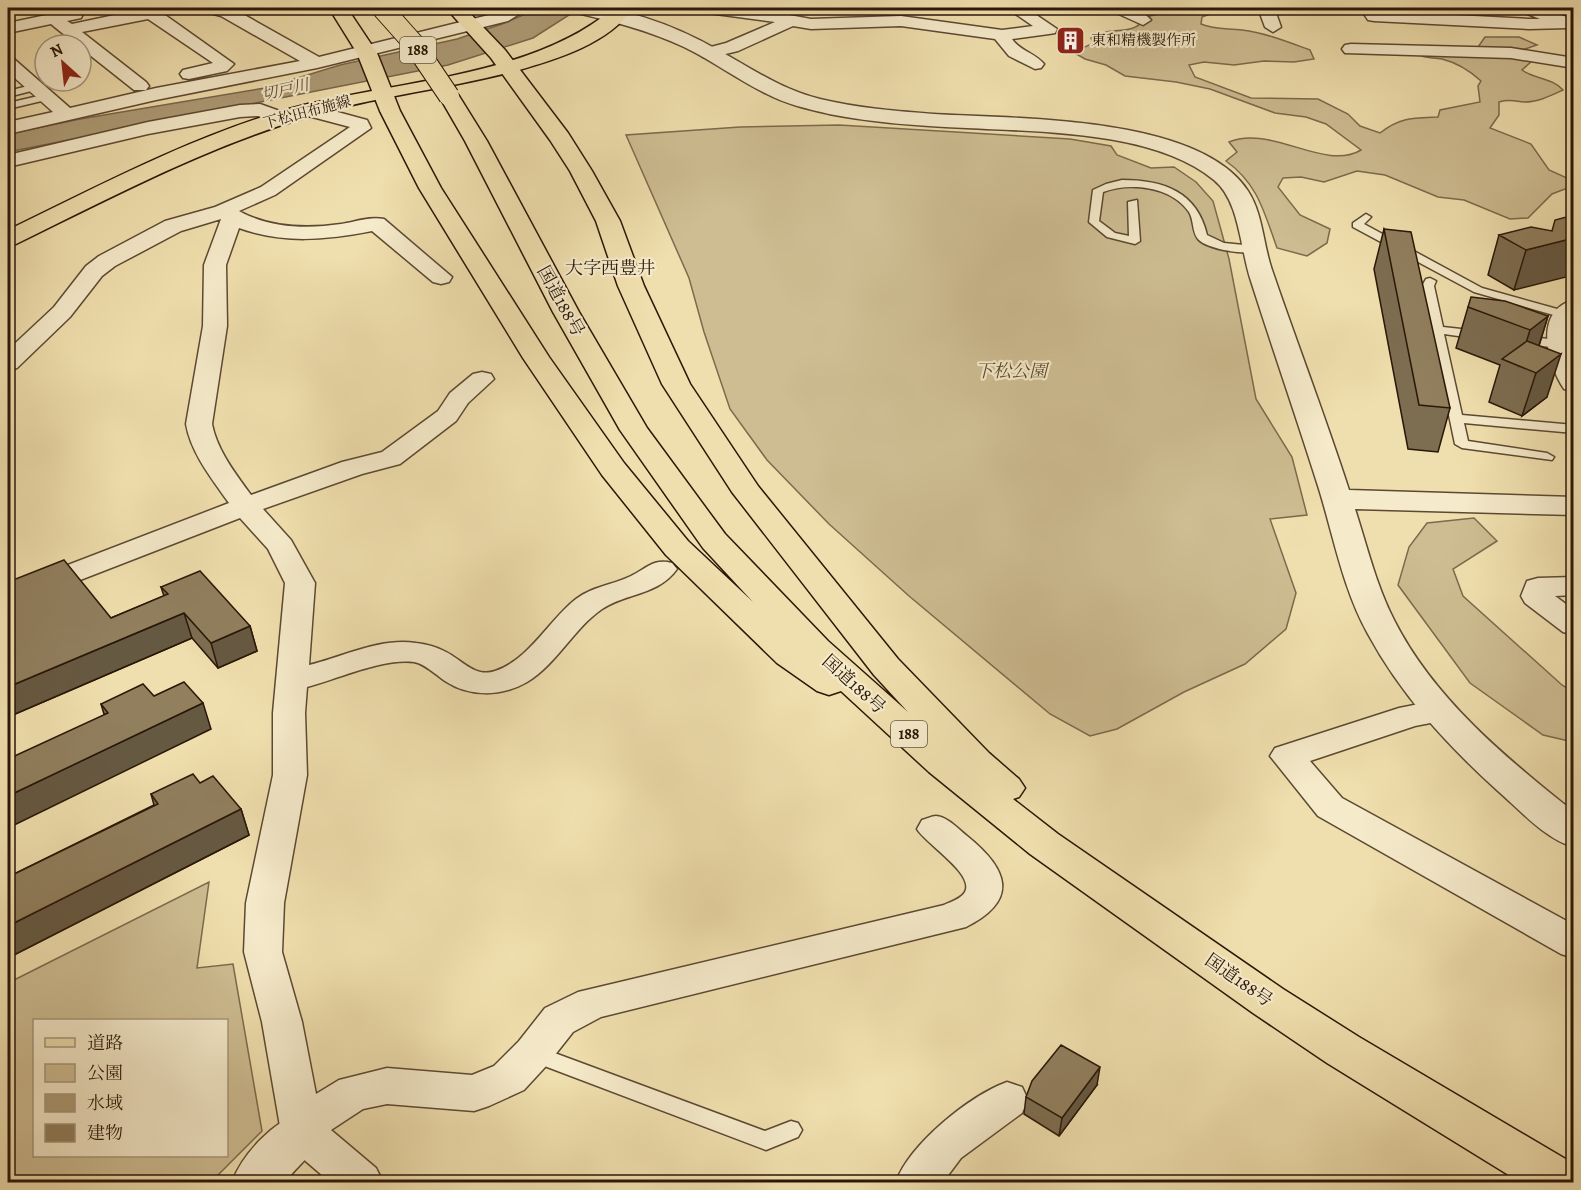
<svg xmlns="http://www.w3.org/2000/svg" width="1581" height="1190" viewBox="0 0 1581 1190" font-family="Alegreya,'Noto Serif JP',serif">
	<rect width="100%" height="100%" fill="#f0dfae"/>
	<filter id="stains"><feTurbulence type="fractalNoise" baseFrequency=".00333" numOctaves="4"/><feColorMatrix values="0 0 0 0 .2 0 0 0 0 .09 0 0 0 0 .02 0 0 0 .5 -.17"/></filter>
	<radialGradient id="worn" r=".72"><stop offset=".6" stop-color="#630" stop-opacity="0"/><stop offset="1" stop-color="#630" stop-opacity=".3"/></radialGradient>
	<!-- green -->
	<path fill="#cebd92" stroke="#7c6a4d" stroke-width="1.5" fill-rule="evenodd" d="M1183 8H1226L1202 17 1201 24C1215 30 1228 28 1242 30 1266 33 1288 42 1310 50L1314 59 1294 62 1264 61 1234 65 1204 62 1189 65 1195 77 1251 98 1318 99 1348 114 1360 126 1380 133C1400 117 1413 118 1438 117L1440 110 1480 102 1478 86 1481 81C1469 70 1458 63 1442 59 1433 57 1424 59 1417 54L1476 50 1485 37H1519L1537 45 1525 49V52L1534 59 1522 70C1534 79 1553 78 1563 90 1550 96 1538 102 1524 102 1514 101 1509 99 1499 102V115L1490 128 1531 144 1549 170 1567 178 1573 186 1552 194 1528 218 1510 219 1464 200 1438 197 1385 175 1357 171 1324 182 1301 177 1283 178 1278 187 1300 215 1330 229 1327 243 1307 256 1277 248C1264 212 1258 184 1226 161L1237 152 1229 142C1271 124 1325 172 1361 150L1326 124 1306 117 1275 113 1210 89 1176 82 1125 76 1106 65 1085 59 1073 52 1094 43 1091 38C1098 35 1104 32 1111 31 1126 30 1137 31 1146 17Z
		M839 125 1070 139 1111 146 1117 155 1151 168 1174 167 1196 182 1213 201 1229 259 1256 399 1292 457 1307 515 1270 519 1296 593 1286 629 1245 664 1184 692 1117 729 1090 736 1050 714 909 596 829 524 767 460 730 409 704 332 689 278 626 135 740 127Z
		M1474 518 1497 541 1453 569 1463 596 1562 685 1573 692V742L1543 735 1470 683 1398 585 1409 547 1427 523Z
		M209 882 197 968 233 964 262 1131 211 1182H8V983ZM34 1020H226V1156H34Z"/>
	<!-- water -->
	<path fill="#ad9b76" stroke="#79664a" stroke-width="1.5" d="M540 8H580L533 38 448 65 8 152V134L80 119 265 88 340 65 457 39 502 24Z"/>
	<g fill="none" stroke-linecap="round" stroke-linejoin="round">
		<defs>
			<path id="service" d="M36 84 39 85V89L8 97V91Z
				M47 94 50 95V99L8 109V103Z
				M1122 180C1164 180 1197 192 1207 235L1224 243 1254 246 1259 249C1250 257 1206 249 1198 239 1192 232 1194 220 1189 212 1171 186 1130 182 1103 192L1099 221 1115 233 1129 236 1128 202 1137 200 1140 241 1135 244 1107 237 1089 222 1093 190 1106 184Z
				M1366 214 1371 217 1364 224 1482 288 1568 312 1570 314 1564 318 1474 292 1353 227V223Z
				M1430 278 1436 281 1434 286 1443 327 1479 331 1485 335 1479 339 1444 334 1462 415 1574 425V433L1464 423 1468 441 1547 453 1554 457 1552 460 1462 448 1455 444 1422 286 1426 279Z
				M1520 336 1559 340 1565 344 1559 348 1516 343V337Z
				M533 1045 765 1131 791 1121 798 1123 802 1130 798 1137 766 1150 526 1059 523 1053 526 1047Z"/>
			<path id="minor" d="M200 8H232L319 57 497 13 509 8H529L508 21 317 68 156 100 8 134V122L53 112 8 72V58L14 59 70 108 156 88 300 61 221 16 202 11Z
				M700 8H751L811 19 901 16 1002 30 1033 26 1007 8H1026L1057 29 1055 33 1049 34 1012 39C1020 51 1035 53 1044 64L1041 68 1035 69 1009 56 995 39 901 26 811 29 793 26 738 51 709 58 703 57 700 53 703 49 726 43 775 22 708 13Z
				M1110 8C1124 7 1141 8 1151 20L1143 25 1112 11Z
				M1258 8H1296L1288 13H1276L1281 27 1273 32 1265 27Z
				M1360 8H1376L1379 11 1529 19H1540L1520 11 1518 8H1540L1573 19 1574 26 1567 28 1529 29 1374 21 1368 20Z
				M75 9 83 14 81 18 67 21 72 24 143 9 158 10 234 64 227 71 189 79 183 78 180 74 183 70 213 63 148 19 82 32 146 82 149 86 146 90H134L81 48V45H77L51 24 8 33V23Z
				M1351 44 1511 48 1574 58V68L1511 58 1345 53 1342 49 1345 45Z
				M260 104 288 114 290 118 288 122 281 124 258 116 240 117 148 134 8 167V155L148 122 240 105Z
				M308 104 367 120 371 128 275 195 239 211C270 228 306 229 341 224 355 222 370 216 384 219L452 277 449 282 441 284 433 282 372 231C326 240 283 244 239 228L226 265 227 326 212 424C217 450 235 473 251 495L342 462 382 452 438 411 450 393 473 374 482 372 491 374 494 379 468 403 456 421 400 464 362 474 263 509 291 540 315 583 309 665C342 657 381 637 416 643 426 644 437 647 446 652 462 660 475 678 495 671 529 660 549 620 576 599 593 586 613 585 631 576 647 568 654 558 672 563L677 569C659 595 626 593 602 609 573 629 557 664 527 682 501 697 469 697 445 681 435 674 425 664 414 662 382 658 338 679 307 687L305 713 307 775 284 903 282 952 302 1022 316 1094 339 1080 387 1068 472 1075 494 1066 519 1041 545 1008 578 992 944 905C950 902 961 899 965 892 975 874 926 844 917 829L922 820C926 819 932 816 936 816 948 817 958 829 967 836 1008 869 1020 900 966 927L601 1017 573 1032 547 1065 524 1090 489 1106 474 1111 387 1104 363 1109 331 1130 376 1168 383 1182H330L287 1145 281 1132 262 1022 244 952 246 903 273 775V713L285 583 268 549 240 518 8 608V588L229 503C212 479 191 453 186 424L203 326 204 265 221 219 181 231 115 266 102 276 70 317 17 368 8 370V350L54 307 86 266 99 256 165 221 215 207 261 187 350 127 301 114 299 110 301 106Z
				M1574 577V595L1555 596 1574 610V635L1563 632 1525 603 1521 596 1527 581 1538 578Z
				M1439 700 1451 703 1455 711 1451 719 1415 726 1310 761 1342 798 1574 925V958L1561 954 1318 816 1270 756 1275 748 1399 708Z
				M1007 1082 1022 1087 1028 1100 1022 1113 961 1158 943 1182H896C910 1144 969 1096 1007 1082Z"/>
			<path id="tertiary" d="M570 8C618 3 676 26 718 50 751 68 782 90 820 99 857 108 896 111 934 114 1015 119 1199 115 1248 191 1263 214 1263 244 1272 270 1297 343 1325 416 1349 490L1574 497V515L1355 509C1367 546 1376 585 1394 620 1434 699 1506 758 1574 812V847C1545 839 1520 810 1498 791 1447 745 1401 695 1368 634 1343 589 1334 538 1319 489 1297 419 1273 350 1251 281 1240 249 1240 201 1214 180 1155 131 1041 132 967 128 921 126 874 123 829 114 808 109 786 104 767 94 738 80 713 61 684 47 648 30 611 21 573 12Z
				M1574 300V391L1564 389C1547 364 1533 310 1574 300Z
				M302 1112 319 1118 325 1132C316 1152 298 1165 285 1182H232C243 1153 273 1122 302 1112Z"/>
			<path id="primary" d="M614 8H633C609 43 558 59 519 70 449 89 376 96 307 117 204 148 112 197 16 244L8 246V230C97 187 183 141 278 112 385 80 528 81 614 8Z"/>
			<path id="trunk" d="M329 8H347L377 53 400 111 441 188 549 357 624 463 688 541 753 602 703 548 620 430 553 312 465 141 439 96 442 92H456L459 96 487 141 579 312 647 428 725 534 828 641 908 712 874 675 732 492 662 384 618 286 596 221 570 171 550 140 491 58 446 8H465L505 50 568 133 592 171 620 221 644 286 690 384 758 486 898 659 989 753 1019 779 1025 788 1019 797 1013 799 1058 834 1283 989 1359 1037 1574 1164V1182H1520L1327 1063 1253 1013 1030 854 929 772 841 691 829 695 817 691 777 663 666 555 602 475 523 358 419 188 380 111 357 53Z"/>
		</defs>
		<!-- service casing -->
		<use href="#service" stroke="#5c4932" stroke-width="3"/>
		<!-- minor casing -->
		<use href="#minor" stroke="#5c4932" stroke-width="3"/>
		<!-- tertiary casing -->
		<use href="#tertiary" stroke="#5c4932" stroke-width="3"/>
		<!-- primary casing -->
		<use href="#primary" stroke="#2a1708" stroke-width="3"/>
		<!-- trunk casing -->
		<use href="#trunk" stroke="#2a1708" stroke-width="3"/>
		<!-- service -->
		<use href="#service" fill="#f5eaca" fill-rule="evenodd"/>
		<!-- minor -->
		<use href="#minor" fill="#f5eaca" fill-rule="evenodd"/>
		<!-- tertiary -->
		<use href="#tertiary" fill="#f5eaca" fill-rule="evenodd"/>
		<!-- primary -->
		<use href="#primary" fill="#f0dfae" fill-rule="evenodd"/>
		<!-- trunk -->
		<use href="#trunk" fill="#f0dfae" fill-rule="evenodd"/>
		<defs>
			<path id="trunk-bridge" d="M382 8 414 44 449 96"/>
		</defs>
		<!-- trunk-bridge casing -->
		<use href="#trunk-bridge" stroke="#2a1708" stroke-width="22" stroke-linecap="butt"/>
		<!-- trunk-bridge -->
		<use href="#trunk-bridge" stroke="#f0dfae" stroke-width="20"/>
	</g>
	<!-- wall -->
	<path fill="#7d6d51" stroke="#2a1708" stroke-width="1.5" d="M1574 215 1514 290 1488 275 1499 235 1552 231Z
		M1384 229 1450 408 1438 452 1408 449 1374 269Z
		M1468 307 1548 316 1539 346 1547 397 1522 416 1489 402 1500 365 1456 348Z
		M8 582 111 618 164 596 161 587 250 626 257 651 218 668 192 638 8 717Z
		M154 696 211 729 104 714 101 704Z
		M200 783 241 809 249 835 8 958V877L154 805 151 794Z
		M1097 1085 1059 1136 1024 1114 1026 1097Z"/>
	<!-- shaded-wall -->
	<path fill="#665942" stroke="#2a1708" stroke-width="1.5" d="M1574 238V275L1514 290 1526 250Z
		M1548 316 1535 358 1519 366 1530 330Z
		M1561 354 1547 397 1522 416 1536 373Z
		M184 613 192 638 8 717V687Z
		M250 626 257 651 218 668 211 643Z
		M203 703 211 729 8 828V796Z
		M241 809 249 835 8 958V926Z
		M1100 1067 1097 1085 1059 1136 1062 1118Z"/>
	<!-- building -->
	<path fill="#917f5e" stroke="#2a1708" stroke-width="1.5" d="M1574 215V238L1526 250 1499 235 1531 227 1552 231 1555 220Z
		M1384 229 1411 232 1450 408 1419 405Z
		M1471 297 1505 301 1548 316 1530 330 1468 307Z
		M1527 341 1561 354 1536 373 1502 359Z
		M64 560 111 618 168 594 161 587 200 571 250 626 211 643 184 613 8 687V582Z
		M184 682 203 703 8 796V759L108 713 101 704 143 684 154 696Z
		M193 774 200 783 213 776 241 809 8 926V877L158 804 151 794Z
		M1061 1045 1100 1067 1062 1118 1026 1097 1032 1081Z"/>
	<!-- icons -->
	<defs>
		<symbol id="building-square" viewBox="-11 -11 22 22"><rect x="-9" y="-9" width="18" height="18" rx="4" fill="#8f2418" stroke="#f5eaca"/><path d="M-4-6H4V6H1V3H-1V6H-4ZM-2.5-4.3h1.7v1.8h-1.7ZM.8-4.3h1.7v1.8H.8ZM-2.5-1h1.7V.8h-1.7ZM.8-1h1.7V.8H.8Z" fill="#fff"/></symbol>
	</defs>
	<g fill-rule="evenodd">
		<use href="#building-square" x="1054" y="24" width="33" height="33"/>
	</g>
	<g text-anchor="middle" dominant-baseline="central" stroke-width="4.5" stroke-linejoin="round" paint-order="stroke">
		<!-- far-poi labels -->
		<g font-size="15" fill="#2a1708" stroke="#f5eaca" text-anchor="start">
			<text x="1091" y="40">東和精機製作所</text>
		</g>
		<!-- far-street labels -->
		<g font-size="15" fill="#2a1708" stroke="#f5eaca">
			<text transform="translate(307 112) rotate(-15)">下松田布施線</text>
		</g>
		<!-- shield labels -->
		<g fill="#f5eaca" stroke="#675642" stroke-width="1.5">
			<rect x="400" y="37" width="36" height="26" rx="4.5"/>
			<rect x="891" y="721" width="36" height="26" rx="4.5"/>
		</g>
		<g font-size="16" font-weight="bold" fill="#2a1708">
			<text x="418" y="50">188</text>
			<text x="909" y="734">188</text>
		</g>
		<!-- far-water labels -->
		<g font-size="16" font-style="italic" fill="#5e4c34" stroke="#f5eaca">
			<text transform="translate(285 90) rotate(-13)">切戸川</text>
		</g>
		<!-- far-quarter labels -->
		<g font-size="18" fill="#2a1708" stroke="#f5eaca">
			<text x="610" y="268">大字西豊井</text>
		</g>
		<!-- street labels -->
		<g font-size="18" fill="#2a1708" stroke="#f5eaca">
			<text transform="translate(561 301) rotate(61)">国道188号</text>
			<text transform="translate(854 684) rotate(42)">国道188号</text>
			<text transform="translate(1239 980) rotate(35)">国道188号</text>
		</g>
		<!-- park labels -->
		<g font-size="18" font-style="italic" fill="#5b4931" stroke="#f5eaca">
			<text x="1011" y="371">下松公園</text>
		</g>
	</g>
	<!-- margin -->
	<rect width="1581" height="1190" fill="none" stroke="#f0dfae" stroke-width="30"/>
	<rect x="9" y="9" width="1563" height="1172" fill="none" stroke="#2a1708" stroke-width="3"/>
	<rect x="15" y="15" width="1551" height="1160" fill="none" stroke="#2a1708" stroke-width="1.5"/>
	<!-- legend -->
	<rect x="33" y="1019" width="195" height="138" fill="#f5eaca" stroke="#a4967c" stroke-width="1.5"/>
	<rect x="45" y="1038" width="30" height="9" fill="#f0dfae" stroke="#a4967c" stroke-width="1.5"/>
	<text x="87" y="1049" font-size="18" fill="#2a1708">道路</text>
	<rect x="45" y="1064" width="30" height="18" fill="#cebd92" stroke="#a4967c" stroke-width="1.5"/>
	<text x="87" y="1079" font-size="18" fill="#2a1708">公園</text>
	<rect x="45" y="1094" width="30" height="18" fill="#ad9b76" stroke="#a4967c" stroke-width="1.5"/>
	<text x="87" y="1109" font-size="18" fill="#2a1708">水域</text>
	<rect x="45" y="1124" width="30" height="18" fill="#917f5e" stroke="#a4967c" stroke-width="1.5"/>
	<text x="87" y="1139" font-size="18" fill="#2a1708">建物</text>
	<!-- north arrow -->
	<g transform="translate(63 63) rotate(333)"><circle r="28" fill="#f5eaca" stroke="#a4967c" stroke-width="1.5"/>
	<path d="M0-4.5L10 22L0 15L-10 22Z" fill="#8f2418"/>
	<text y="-9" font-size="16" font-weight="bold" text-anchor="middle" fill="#2a1708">N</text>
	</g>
	<rect width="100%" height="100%" filter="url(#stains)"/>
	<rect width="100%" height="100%" fill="url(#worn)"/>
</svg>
